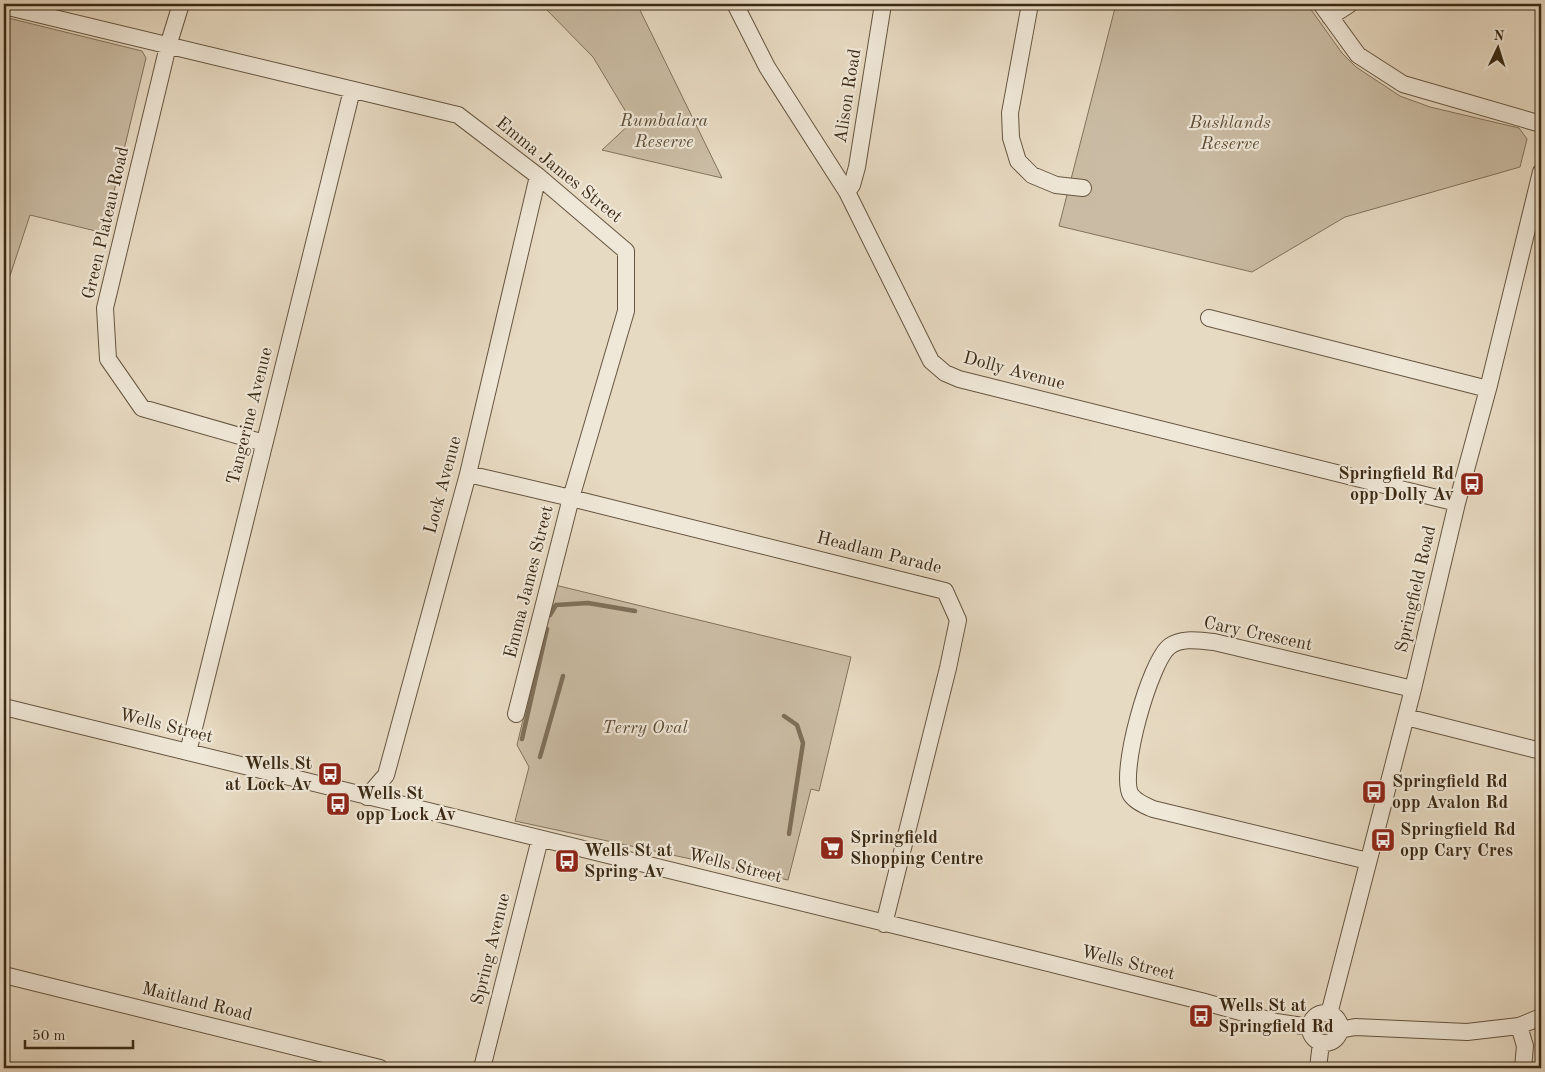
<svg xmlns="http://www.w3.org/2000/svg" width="1545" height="1072" viewBox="0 0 1545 1072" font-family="'Old Standard TT',serif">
	<rect width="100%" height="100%" fill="#e7dac2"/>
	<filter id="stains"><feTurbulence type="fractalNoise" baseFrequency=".004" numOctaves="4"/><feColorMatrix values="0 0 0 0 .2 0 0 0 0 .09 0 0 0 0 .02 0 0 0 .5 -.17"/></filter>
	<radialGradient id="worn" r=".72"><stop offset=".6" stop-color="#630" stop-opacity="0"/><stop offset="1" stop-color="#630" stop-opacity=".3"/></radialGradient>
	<!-- green -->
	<path fill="#cabca4" stroke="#82725c" d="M541 4H637L722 178 602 150 632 122 593 57Z
		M1116 4H1307L1342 53 1356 67 1400 96 1430 107 1519 128 1527 139 1520 167 1345 217 1252 272 1059 226Z
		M4 17 142 51 146 58 104 233 30 215 4 294Z
		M555 585 851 657 819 791 811 789 788 880 515 821 529 767 517 745Z"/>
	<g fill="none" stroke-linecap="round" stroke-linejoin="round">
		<!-- stream -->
		<path stroke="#7e6f59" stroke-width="4.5" d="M550 615 556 605 588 603 635 611
			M784 716 797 725 803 743 789 834
			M522 739 547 629
			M540 757 563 676"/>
		<defs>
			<path id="minor" d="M181 4 168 46 105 308 108 359 142 408 264 443
				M735 4 767 67 847 192 931 361 945 373 959 379 1457 503
				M1030 4 1010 113 1011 138 1018 161 1032 175 1056 185 1083 188
				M1321 4 1358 55 1403 84 1541 124
				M4 6 458 115 538 176 626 251V311L571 498 516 714
				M1330 17 1350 4
				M847 192 852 185 857 167 883 4
				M1209 318 1488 389
				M468 474 571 498 945 591 958 620 948 668 884 924
				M4 707 1016 955 1201 1001 1276 1022 1310 1027
				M1406 717 1541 751
				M188 752 352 90
				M367 797 386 775 468 474 538 176
				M1368 861 1153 809C1146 806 1136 802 1131 795 1118 775 1150 660 1170 646 1183 637 1200 641 1214 642L1413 689
				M4 975 380 1068
				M1310 1028a15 15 0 1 1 30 0a15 15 0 1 1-30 0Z
				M1329 1014 1413 689 1457 503 1488 389 1541 172
				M1519 1026 1525 1046 1523 1068
				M1340 1030 1355 1027 1467 1032 1519 1026 1541 1017
				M482 1068 540 839
				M1318 1068 1321 1043"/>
		</defs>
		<!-- minor casing -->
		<use href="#minor" stroke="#655540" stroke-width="18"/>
		<!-- minor -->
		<use href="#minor" stroke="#efe7d7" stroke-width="16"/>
	</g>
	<!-- icons -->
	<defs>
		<symbol id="bus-square" viewBox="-11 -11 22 22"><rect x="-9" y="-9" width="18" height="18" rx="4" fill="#8f2418" stroke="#efe7d7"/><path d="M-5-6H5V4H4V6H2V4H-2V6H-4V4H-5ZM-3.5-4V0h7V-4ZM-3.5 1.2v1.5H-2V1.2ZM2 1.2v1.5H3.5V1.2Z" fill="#fff"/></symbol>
		<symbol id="supermarket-square" viewBox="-11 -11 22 22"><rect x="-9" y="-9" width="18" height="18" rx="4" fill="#8f2418" stroke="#efe7d7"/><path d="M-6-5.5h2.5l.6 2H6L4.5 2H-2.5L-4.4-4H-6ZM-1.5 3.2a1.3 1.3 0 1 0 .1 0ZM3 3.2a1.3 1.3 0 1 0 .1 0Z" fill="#fff"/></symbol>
	</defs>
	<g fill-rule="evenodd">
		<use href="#bus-square" x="1458" y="470" width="28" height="28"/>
		<use href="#bus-square" x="316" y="760" width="28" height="28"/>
		<use href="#bus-square" x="1360" y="778" width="28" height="28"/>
		<use href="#bus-square" x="324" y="790" width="28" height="28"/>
		<use href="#bus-square" x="1369" y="826" width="28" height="28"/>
		<use href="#supermarket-square" x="818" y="834" width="28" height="28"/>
		<use href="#bus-square" x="553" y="847" width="28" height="28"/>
		<use href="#bus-square" x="1187" y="1002" width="28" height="28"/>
	</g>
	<g text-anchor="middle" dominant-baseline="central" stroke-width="4.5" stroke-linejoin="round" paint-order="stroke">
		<!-- street labels -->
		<g font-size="18" fill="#3a2914" stroke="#efe7d7">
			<text transform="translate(848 96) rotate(-81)">Alison Road</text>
			<text transform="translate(559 170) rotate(39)">Emma James Street</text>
			<text transform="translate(106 223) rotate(-77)">Green Plateau Road</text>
			<text transform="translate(1014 371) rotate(15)">Dolly Avenue</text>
			<text transform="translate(250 416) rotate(-76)">Tangerine Avenue</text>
			<text transform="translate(443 485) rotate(-75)">Lock Avenue</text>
			<text transform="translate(879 553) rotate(14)">Headlam Parade</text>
			<text transform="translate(529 582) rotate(-76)">Emma James Street</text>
			<text transform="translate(1416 589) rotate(-77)">Springfield Road</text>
			<text transform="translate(1258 634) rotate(12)">Cary Crescent</text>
			<text transform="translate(166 726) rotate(14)">Wells Street</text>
			<text transform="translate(735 866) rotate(14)">Wells Street</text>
			<text transform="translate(491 949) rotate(-76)">Spring Avenue</text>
			<text transform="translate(1128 963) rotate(14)">Wells Street</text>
			<text transform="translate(197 1002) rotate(14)">Maitland Road</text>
		</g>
		<!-- park labels -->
		<g font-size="18" font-style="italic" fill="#5e4e38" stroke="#efe7d7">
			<text x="664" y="121">Rumbalara<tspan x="664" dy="21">Reserve</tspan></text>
			<text x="1230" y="123">Bushlands<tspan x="1230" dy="21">Reserve</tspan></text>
			<text x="645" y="728">Terry Oval</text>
		</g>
		<!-- poi labels -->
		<g font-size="18" font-weight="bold" fill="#3a2914" stroke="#efe7d7" text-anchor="start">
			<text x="1454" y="474" text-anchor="end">Springfield Rd<tspan x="1454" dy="21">opp Dolly Av</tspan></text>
			<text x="312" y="764" text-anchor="end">Wells St<tspan x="312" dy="21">at Lock Av</tspan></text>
			<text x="1392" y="782">Springfield Rd<tspan x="1392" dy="21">opp Avalon Rd</tspan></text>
			<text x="356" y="794">Wells St<tspan x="356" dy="21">opp Lock Av</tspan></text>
			<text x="1400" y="830">Springfield Rd<tspan x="1400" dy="21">opp Cary Cres</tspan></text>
			<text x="850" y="838">Springfield<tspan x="850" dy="21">Shopping Centre</tspan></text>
			<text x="584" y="851">Wells St at<tspan x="584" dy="21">Spring Av</tspan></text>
			<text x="1218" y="1006">Wells St at<tspan x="1218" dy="21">Springfield Rd</tspan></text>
		</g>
	</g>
	<!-- margin -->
	<rect width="1545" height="1072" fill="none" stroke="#e7dac2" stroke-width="20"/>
	<rect x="5" y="5" width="1535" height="1062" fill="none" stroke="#3a2914" stroke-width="2.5"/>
	<rect x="10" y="10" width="1525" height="1052" fill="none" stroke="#3a2914"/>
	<!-- north arrow -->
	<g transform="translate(1498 48) rotate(4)" stroke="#efe7d7" stroke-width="4" paint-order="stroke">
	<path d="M0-4L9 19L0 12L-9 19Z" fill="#3a2914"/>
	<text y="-8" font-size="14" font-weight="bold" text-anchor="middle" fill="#3a2914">N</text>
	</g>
	<!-- scale -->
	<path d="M25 1040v8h108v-8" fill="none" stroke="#3a2914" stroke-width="2.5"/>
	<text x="32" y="1040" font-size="15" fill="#3a2914" stroke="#efe7d7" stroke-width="4" paint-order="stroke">50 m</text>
	<rect width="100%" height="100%" filter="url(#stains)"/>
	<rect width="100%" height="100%" fill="url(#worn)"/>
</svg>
